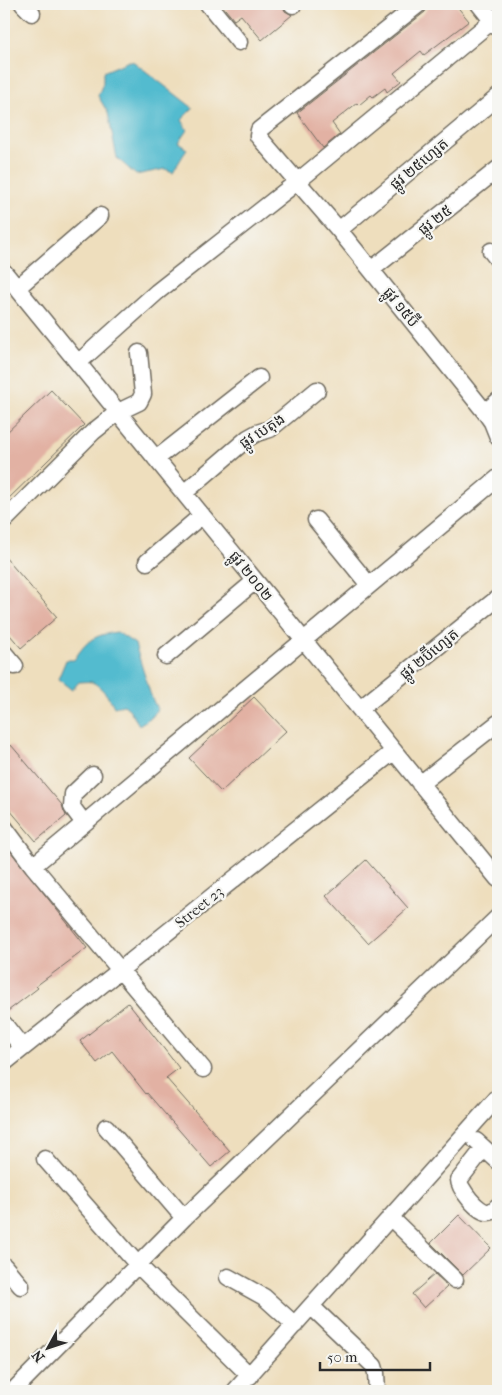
<svg xmlns="http://www.w3.org/2000/svg" width="502" height="1395" viewBox="0 0 502 1395" font-family="'IM FELL French Canon','Noto Sans Khmer',serif">
	<rect width="100%" height="100%" fill="#f6f6f2"/>
	<filter id="ink" filterUnits="userSpaceOnUse"><feTurbulence type="fractalNoise" baseFrequency=".02" numOctaves="2"/><feDisplacementMap in="SourceGraphic" scale="10" xChannelSelector="R" yChannelSelector="G"/><feConvolveMatrix kernelMatrix="1 2 1 2 8 2 1 2 1" color-interpolation-filters="sRGB"/></filter>
	<filter id="wash" filterUnits="userSpaceOnUse"><feTurbulence type="fractalNoise" baseFrequency=".0096" numOctaves="4" result="noise"/><feDisplacementMap in="SourceGraphic" scale="20" xChannelSelector="R" yChannelSelector="G"/><feGaussianBlur stdDeviation="1.12" result="paint"/><feColorMatrix in="noise" values="0 0 0 0 0 0 0 0 0 0 0 0 0 0 0 0 0 1.4 0 .05"/><feComposite in="paint" operator="in"/></filter>
	<g filter="url(#wash)">
		<rect width="100%" height="100%" fill="#eedebd"/>
		<!-- water -->
		<path fill="#52bbcf" stroke="#3e737d" d="M129 61 134 62 193 108 181 120 187 130 178 143 187 149 173 172 165 169 136 175 117 158 108 113 98 96 103 83V72Z
			M117 632 135 644 151 696 157 709 153 716 139 725 129 709 124 705 114 707C110 698 101 686 92 682 88 681 83 682 79 682L72 690 58 679 66 660H74C87 640 94 635 117 632Z"/>
		<g id="blocks">
			<!-- building -->
			<path fill="#e2b1a3" d="M221 4H282L285 11 292 15 262 40 241 15 234 20Z
				M429 4H455L469 21 424 55 421 51 394 73 401 81 387 92 385 88 373 97 371 95 359 105 357 103 332 123 340 134 323 148 297 113 425 12Z
				M51 390 84 425 4 503V435Z
				M4 556 57 617 21 648 4 628Z
				M254 697 286 731 221 792 189 758Z
				M11 745 62 805 66 816 36 841 4 803V751Z
				M4 843 87 948 36 986 38 988 4 1014Z
				M366 860 408 908 368 943 326 896Z
				M128 1003 179 1068 166 1078 230 1151 211 1167 147 1093 146 1094 112 1051 97 1063 80 1041Z
				M459 1215 491 1248 463 1275 431 1243Z
				M435 1274 447 1287 424 1308 412 1294Z"/>
		</g>
	</g>
	<g filter="url(#ink)">
		<use href="#blocks" fill-opacity="0" stroke="#6f6a5e" stroke-width="1"/>
		<g fill="none" stroke-linecap="round" stroke-linejoin="round">
			<defs>
				<path id="minor" d="M23 4 32 13
					M208 4 239 42
					M292 4 293 5
					M419 4 259 130 258 136 339 230 485 412 492 422 498 437
					M479 4 498 28
					M339 230 498 97
					M491 251 498 260
					M371 270 498 169
					M4 272 498 879
					M17 288 100 216
					M78 363 157 292 297 182 498 16
					M485 412 498 401
					M156 459 259 378
					M184 493 248 438 257 433 270 429 317 390
					M316 520 369 585
					M4 521 93 432 118 412 139 402 143 394 139 353
					M147 562 202 515
					M4 653 15 666
					M166 656 255 581
					M360 709 498 598
					M420 784 498 723
					M84 823 72 807 73 794 93 775
					M4 827 33 866 203 1069
					M33 866 498 478
					M4 1024 22 1047
					M4 1063 394 751
					M106 1127 184 1218
					M476 1141 498 1161
					M484 1148 459 1180C459 1188 478 1213 488 1212 492 1212 495 1209 498 1206
					M45 1159 138 1265 250 1376
					M390 1217 455 1280
					M4 1266 21 1286
					M228 1277 264 1297 295 1325
					M312 1307 374 1366 376 1373 377 1391
					M13 1391 184 1218 498 917
					M235 1391 498 1097"/>
			</defs>
			<!-- minor casing -->
			<use href="#minor" stroke="#6f6a5e" stroke-width="19"/>
			<!-- minor -->
			<use href="#minor" stroke="#fff" stroke-width="16"/>
		</g>
	</g>
	<g text-anchor="middle" dominant-baseline="central" stroke-width="4.5" stroke-linejoin="round" paint-order="stroke">
		<!-- street labels -->
		<g font-size="15" fill="#2b2b2b" stroke="#f6f6f2">
			<text transform="translate(419 164) rotate(-40)">ផ្លូវ ២៥ហ្សេត</text>
			<text transform="translate(435 220) rotate(-38)">ផ្លូវ ២៥</text>
			<text transform="translate(401 307) rotate(51)">ផ្លូវ ១៥ប៊ី</text>
			<text transform="translate(262 431) rotate(-33)">ផ្លូវ បេតុង</text>
			<text transform="translate(251 576) rotate(51)">ផ្លូវ ២០០២</text>
			<text transform="translate(429 654) rotate(-39)">ផ្លូវ ២ប៊ីហ្សេត</text>
			<text transform="translate(199 907) rotate(-39)">Street 23</text>
		</g>
	</g>
	<!-- margin -->
	<rect width="502" height="1395" fill="none" stroke="#f6f6f2" stroke-width="20"/>
	<!-- north arrow -->
	<g transform="translate(48 1348) rotate(230)" stroke="#f6f6f2" stroke-width="4" paint-order="stroke">
	<path d="M0-4L9 19L0 12L-9 19Z" fill="#2b2b2b"/>
	<text y="-8" font-size="14" font-weight="bold" text-anchor="middle" fill="#2b2b2b">N</text>
	</g>
	<!-- scale -->
	<path d="M320 1362v8h110v-8" fill="none" stroke="#2b2b2b" stroke-width="2.5"/>
	<text x="327" y="1362" font-size="15" fill="#2b2b2b" stroke="#f6f6f2" stroke-width="4" paint-order="stroke">50 m</text>
</svg>
